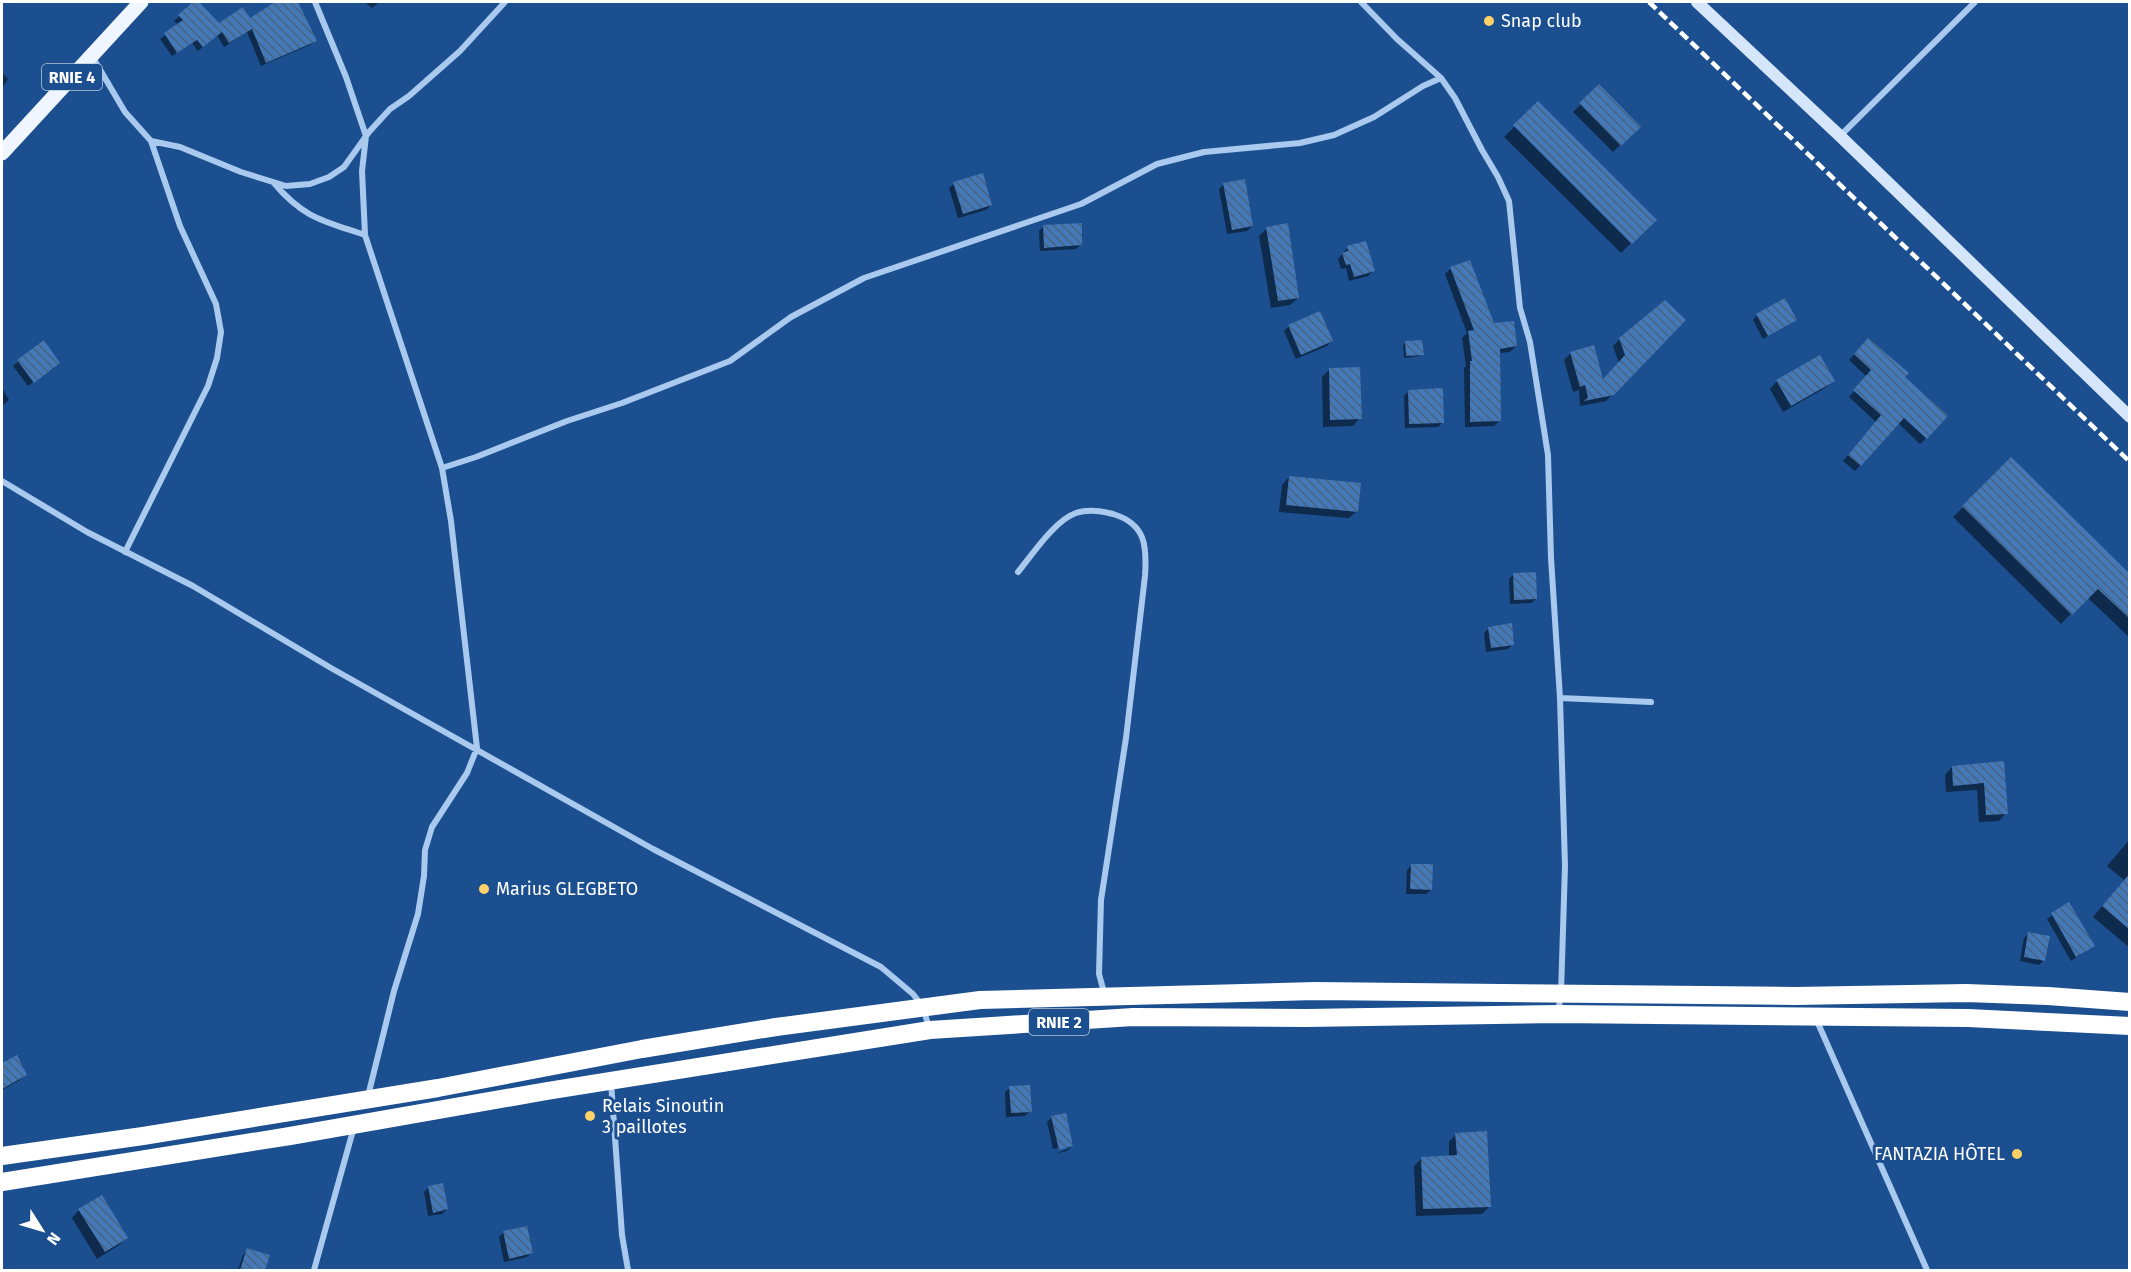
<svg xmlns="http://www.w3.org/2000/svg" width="2131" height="1272" viewBox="0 0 2131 1272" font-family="'Fira Sans',sans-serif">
	<defs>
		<pattern id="building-back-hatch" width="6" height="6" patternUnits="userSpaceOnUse" patternTransform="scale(1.5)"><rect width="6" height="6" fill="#4478b7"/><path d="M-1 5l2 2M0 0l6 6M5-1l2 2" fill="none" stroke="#486282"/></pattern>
	</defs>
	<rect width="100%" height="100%" fill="#1b4f8f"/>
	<!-- shadow -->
	<path fill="#0007" d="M195 2 219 25 250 20 277 2H296L315 41 310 45 261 66 247 32 224 47 217 35 198 51 192 43 172 56 160 39 179 25 174 21Z
		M365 2H379L372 8Z
		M2 73 8 79 2 88Z
		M1599 86 1638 127 1613 152 1573 112Z
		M1538 103 1655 220 1621 253 1504 137Z
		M954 184 991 205 986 210 958 218 949 188Z
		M1224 184 1252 226 1247 231 1227 234 1219 189Z
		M1043 227 1080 245 1076 249 1040 251 1039 231Z
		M1267 228 1298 298 1290 305 1271 308 1259 236Z
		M1348 247 1373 271 1368 276 1349 281 1346 268 1341 269 1338 259Z
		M1451 268 1493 325 1516 346 1510 352 1499 353 1500 420 1494 426 1465 427 1464 368 1466 366 1462 338 1467 333 1445 274Z
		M1757 315 1795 319 1763 339 1753 320Z
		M1684 320 1606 401 1580 406 1579 390 1573 392 1564 360 1571 353 1602 382 1619 363 1613 346 1620 339Z
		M1289 326 1331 341 1327 346 1296 359 1284 331Z
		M1868 340 1903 377 1926 438 1920 444 1898 423 1855 471 1843 461 1876 422 1849 397 1867 377 1849 360Z
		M43 342 54 368 28 386 13 366Z
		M1405 343 1422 354 1420 356 1404 358 1403 345Z
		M1329 370 1360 418 1353 426 1323 427 1322 377Z
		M1777 381H1833L1825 388 1783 412 1770 389Z
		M2 388 9 400 2 406Z
		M1409 391 1443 422 1438 427 1405 428 1404 396Z
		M2011 459 2128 575 2130 573V638L2087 597 2061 624 1953 517Z
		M1289 477 1357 511 1349 518 1279 512 1282 485Z
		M1514 574 1536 599 1531 603 1510 604 1509 579Z
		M1489 628 1513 644 1508 649 1486 652 1484 633Z
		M2002 763 2006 813 1999 821 1979 822 1977 790 1946 792 1945 775 1952 767Z
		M2130 839V948L2093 917 2124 880 2107 866Z
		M1412 865 1431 890 1426 894H1406L1407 870Z
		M2069 904 2093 946 2071 961 2047 919Z
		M2029 933 2044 960 2039 965 2020 961 2024 938Z
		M16 1057 25 1075 20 1080 2 1090V1065Z
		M1010 1088 1030 1111 1025 1116 1006 1117 1005 1092Z
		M1052 1117 1072 1146 1067 1151 1054 1154 1068 1149V1146L1053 1149 1047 1122Z
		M1456 1134 1490 1206 1482 1214 1416 1216 1414 1166 1421 1159 1449 1157V1142Z
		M428 1188 447 1209 442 1214 428 1216 424 1192Z
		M79 1210 126 1238 119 1245 97 1259 72 1218Z
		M504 1232 531 1253 527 1257 504 1262 499 1237Z
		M248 1250 268 1256 263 1270H238L243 1255Z"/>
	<!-- building -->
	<path fill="url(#building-back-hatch)" d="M193 2H199L219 23 243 7 250 18 275 2H298L317 41 266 63 252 29 229 43 222 32 203 47 197 40 177 53 164 33 183 20 178 15Z
		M1599 84 1641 127 1621 146 1579 103Z
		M1538 101 1657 220 1632 244 1513 125Z
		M983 173 992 205 963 214 953 182Z
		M1245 179 1253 226 1232 230 1223 183Z
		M1082 223V245L1044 248 1043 225Z
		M1288 223 1299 298 1278 301 1266 227Z
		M1366 241 1375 271 1354 277 1350 264 1346 265 1342 253 1348 251 1347 246Z
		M1470 260 1494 323 1514 321 1517 346 1500 349 1501 421 1470 422V361H1472L1468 331 1474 330 1450 267Z
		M1785 298 1797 320 1768 336 1756 314Z
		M1665 300 1686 320 1614 395 1584 401 1588 397 1585 385 1580 387 1570 352 1594 345 1603 379 1625 355 1619 338Z
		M1320 311 1333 341 1301 355 1288 325Z
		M1868 338 1909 373 1905 377 1948 416 1927 439 1904 418 1861 466 1848 455 1881 415 1853 390 1871 370 1854 354Z
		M44 340 60 363 34 383 17 360Z
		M1422 340 1424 355 1406 356 1405 341Z
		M1820 355 1835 381 1791 406 1776 380Z
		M1360 367 1362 419 1330 420 1329 368Z
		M1443 388 1444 423 1409 424 1408 390Z
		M2011 457 2130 574V619L2098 589 2072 615 1962 506Z
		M1289 476 1361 483 1358 512 1286 505Z
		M1536 572 1537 599 1514 600 1513 573Z
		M1512 623 1514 645 1491 648 1488 627Z
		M2004 761 2008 814 1986 815 1984 783 1953 786 1952 766Z
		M1411 864H1433L1432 890 1410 889Z
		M2130 873V930L2102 906Z
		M2069 902 2095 946 2076 957 2051 913Z
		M2028 932 2050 936 2045 961 2024 957Z
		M17 1055 27 1075 2 1089V1063Z
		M1030 1085 1032 1112 1011 1113 1009 1086Z
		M1066 1113 1073 1146 1059 1150 1051 1116Z
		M1487 1131 1491 1207 1423 1209 1421 1157 1457 1155 1455 1133Z
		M443 1183 448 1209 433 1213 428 1186Z
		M102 1195 128 1238 105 1252 78 1209Z
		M527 1226 533 1253 509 1259 503 1231Z
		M247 1248 270 1255 265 1270H240Z"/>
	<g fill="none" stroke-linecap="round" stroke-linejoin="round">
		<!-- street -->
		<path stroke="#a9c9ee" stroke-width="6" d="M315 2 346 77 366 136 362 171 365 235 442 468 451 521 477 748 467 773 432 827 425 850 424 876 418 914 394 991 368 1096
			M1361 2 1397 39 1441 78 1455 98 1482 150 1498 177 1509 201 1520 308 1530 342 1548 455 1551 558 1560 698 1565 866 1561 993 1558 1013
			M92 56 125 112 151 141 180 226 216 304 221 332 217 358 208 386 125 552
			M1840 136 1975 2
			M151 141 180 147 241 172 286 186 310 184 329 177 344 167 369 132 390 109 409 96 460 51 505 2
			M274 183C303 218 324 221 365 235
			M442 468 476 457 567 421 622 403 730 361 791 317 864 278 1081 204 1157 164 1204 152 1300 143 1334 135 1374 117 1423 86 1441 78
			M2 481 87 532 193 586 331 668 653 849 881 967 913 994 923 1007 929 1028
			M1018 572C1032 555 1055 520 1076 513 1087 509 1102 511 1113 514 1146 524 1147 546 1145 576L1126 738 1101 900 1099 974 1105 996
			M1560 698 1651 702
			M1817 1021 1927 1270
			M611 1082 622 1235 628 1270
			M314 1270 354 1127"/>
		<!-- secondary -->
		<path stroke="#d6e6fa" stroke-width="12" d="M1697 2 1840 136 2130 417"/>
		<!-- primary -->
		<path stroke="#f0f6ff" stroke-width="15" d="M2 153 141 2"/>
		<!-- highway -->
		<path stroke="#fff" stroke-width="18" d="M2 1156 143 1136 438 1088 642 1049 776 1027 980 1000 1315 991 1795 996 1966 993 2048 996 2130 1002
			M2 1182 290 1136 547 1091 930 1030 1133 1017 1306 1018 1558 1014 1968 1018 2130 1026"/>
		<!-- rail -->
		<path stroke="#fff" stroke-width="4.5" stroke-dasharray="10 4.5" stroke-linecap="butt" d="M1649 2 2130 462"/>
	</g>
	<!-- markers -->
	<g fill="#ffd166" stroke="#1b4f8f" stroke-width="2">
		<circle cx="1489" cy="21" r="6"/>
		<circle cx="484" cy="889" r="6"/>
		<circle cx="590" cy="1116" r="6"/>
		<circle cx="2017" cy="1154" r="6"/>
	</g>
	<g text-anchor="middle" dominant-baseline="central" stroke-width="6" stroke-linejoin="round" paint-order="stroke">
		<!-- shield labels -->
		<g fill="#1b4f8f" stroke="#bbcadd" stroke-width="1.5">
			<rect x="42" y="64" width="60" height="26" rx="4.5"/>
			<rect x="1029" y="1009" width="60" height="26" rx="4.5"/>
		</g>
		<g font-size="16" font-weight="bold" fill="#fff">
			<text x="72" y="77">RNIE 4</text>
			<text x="1059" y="1022">RNIE 2</text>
		</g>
		<!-- poi labels -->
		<g font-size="18" fill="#fff" stroke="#1b4f8f" text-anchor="start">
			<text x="1501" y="21">Snap club</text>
			<text x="496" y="889">Marius GLEGBETO</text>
			<text x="602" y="1106">Relais Sinoutin<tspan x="602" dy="21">3 paillotes</tspan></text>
			<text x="2005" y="1154" text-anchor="end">FANTAZIA HÔTEL</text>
		</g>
	</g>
	<!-- border -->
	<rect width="2131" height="1272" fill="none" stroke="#ffffff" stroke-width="6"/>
	<!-- north arrow -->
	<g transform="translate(42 1230) rotate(127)" stroke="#1b4f8f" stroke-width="4.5" paint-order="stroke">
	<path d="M0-4.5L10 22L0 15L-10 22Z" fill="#ffffff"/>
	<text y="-9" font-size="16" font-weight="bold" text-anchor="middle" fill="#ffffff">N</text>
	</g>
</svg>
